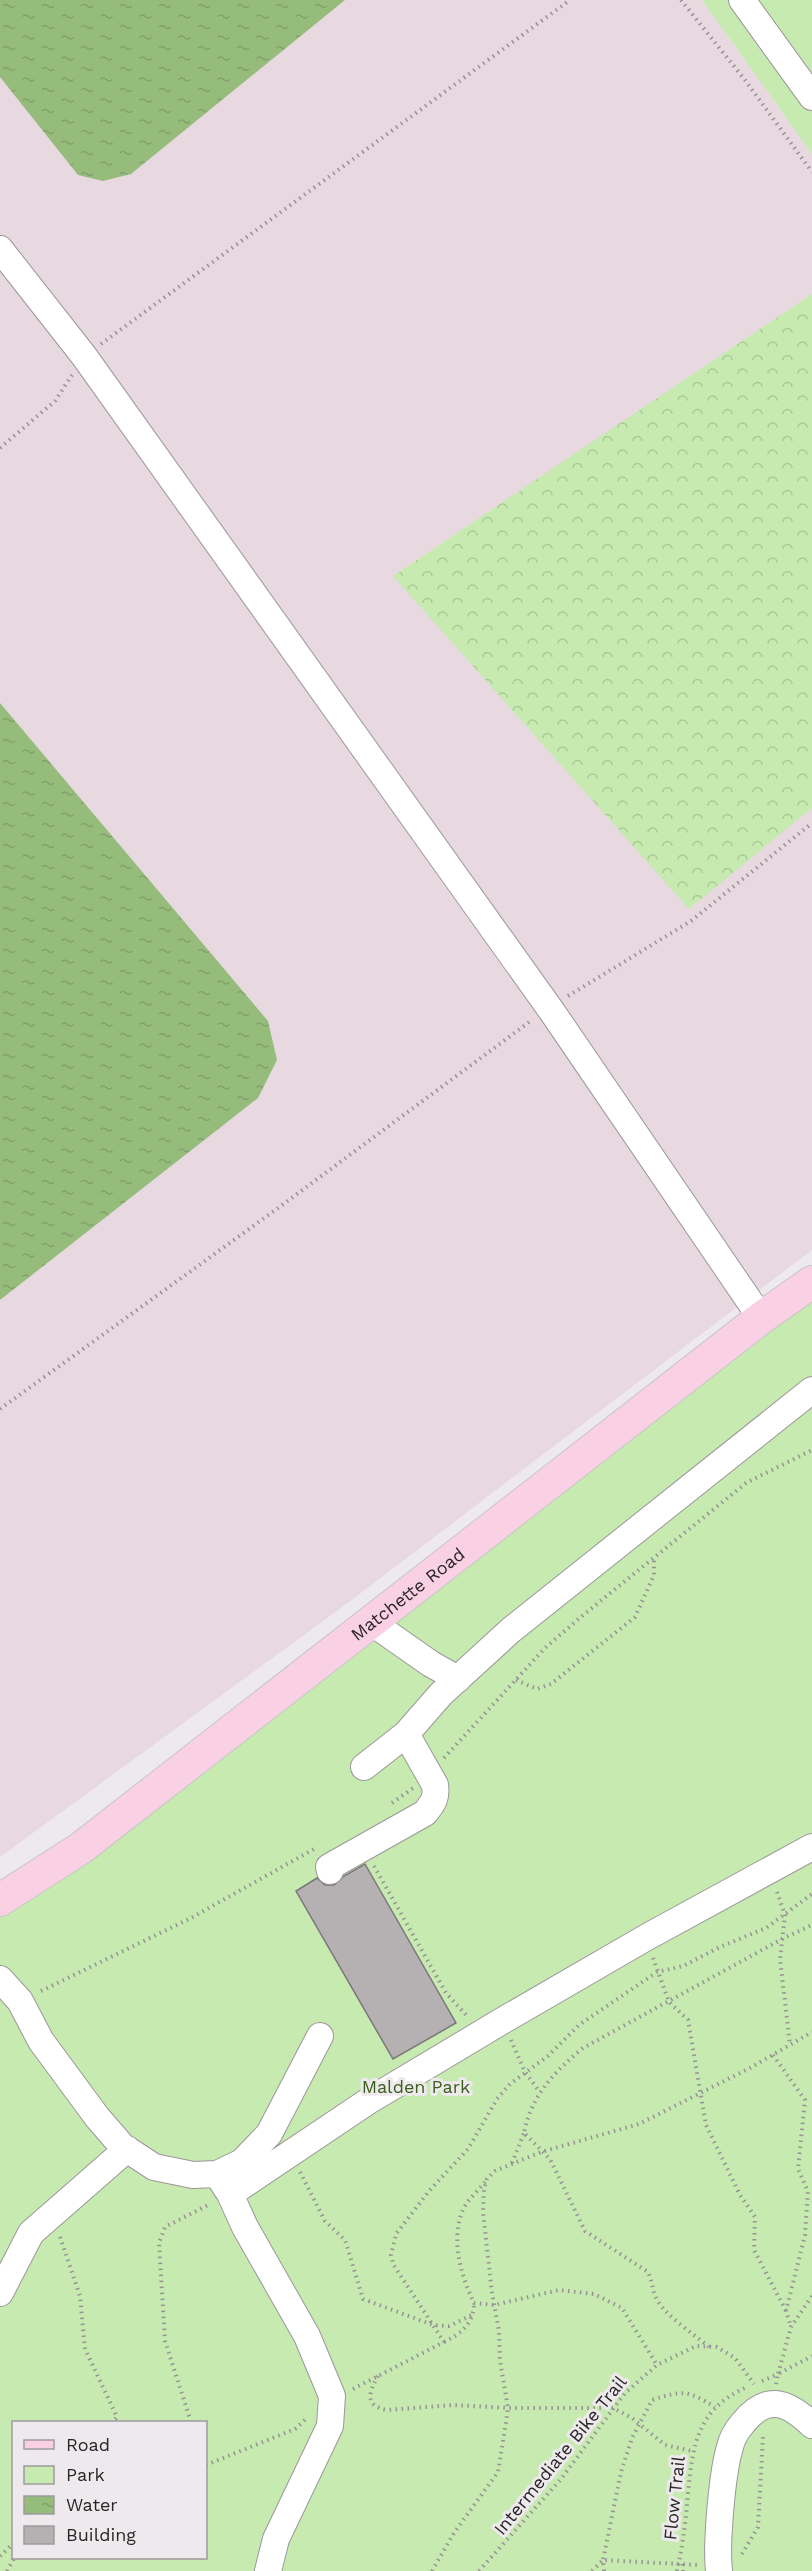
<svg xmlns="http://www.w3.org/2000/svg" width="812" height="2571" viewBox="0 0 812 2571" font-family="'Work Sans',sans-serif">
	<defs>
		<pattern id="forest-crowns" width="20" height="18" patternUnits="userSpaceOnUse" patternTransform="scale(1.5)"><rect width="20" height="18" fill="#c6eaaf"/><path d="M2 6a3 3 0 1 1 6 0M12 15a3 3 0 1 1 6 0" fill="none" stroke="#aac997"/></pattern>
		<pattern id="water-ripples" width="26" height="14" patternUnits="userSpaceOnUse" patternTransform="scale(1.5)"><rect width="26" height="14" fill="#96bc7c"/><path d="M2 4q2-2 4 0t4 0M15 11q2-2 4 0t4 0" fill="none" stroke="#81a16b"/></pattern>
	</defs>
	<rect width="100%" height="100%" fill="#eee9ec"/>
	<!-- built -->
	<path fill="#e7d9df" d="M0 0H702L812 154V1250L341 1608 0 1857Z"/>
	<!-- forest -->
	<path fill="url(#forest-crowns)" d="M812 294V808L689 909 393 576Z"/>
	<!-- park -->
	<path fill="#c6eaaf" fill-rule="evenodd" d="M702 0H812V154Z
		M812 1270V2571H0V1909ZM14 2422H206V2558H14Z"/>
	<!-- water -->
	<path fill="url(#water-ripples)" d="M0 0H345L131 174 103 181 78 175 0 77Z
		M0 703 268 1021 277 1060 258 1098 0 1300Z"/>
	<!-- building -->
	<path fill="#b5b0b2" stroke="#7b7779" stroke-width="1.5" d="M365 1864 456 2023 393 2059 296 1891 317 1878 325 1885H334L344 1876Z"/>
	<g fill="none" stroke-linecap="round" stroke-linejoin="round">
		<defs>
			<path id="minor" d="M742 0 812 97
				M0 249 84 356 553 1013 761 1318
				M371 1622 431 1664 458 1679
				M364 1767 406 1734 441 1694 511 1630 812 1390
				M330 1871 329 1867 425 1813C433 1803 437 1798 435 1785L406 1734
				M0 1979 20 2001 41 2041 97 2117 122 2146 154 2167 193 2175 217 2174 242 2162 269 2134 320 2036
				M217 2174 230 2194 370 2100 502 2021 647 1937 812 1847
				M230 2194 245 2227 307 2336 332 2396 330 2426 276 2539 268 2571
				M0 2293 31 2233 127 2149
				M719 2571C716 2544 722 2473 730 2447 732 2437 737 2430 743 2423 767 2393 788 2402 812 2425"/>
			<g id="major">
				<path id="s1" d="M0 1900 81 1848 761 1318 812 1282"/>
			</g>
		</defs>
		<!-- minor casing -->
		<use href="#minor" stroke="#9c979a" stroke-width="28"/>
		<!-- major casing -->
		<use href="#major" stroke="#c7c7c7" stroke-width="34"/>
		<!-- path -->
		<path stroke="#979395" stroke-width="4" stroke-dasharray="1.5 4.5" stroke-linecap="butt" d="M681 0 745 80 812 172
			M101 344 570 0
			M0 448 55 401 72 375
			M568 996 691 921 812 823
			M0 1409 274 1211 532 1020
			M516 1680 537 1689 551 1684 635 1617 654 1575V1557
			M444 1758 545 1648 582 1616 746 1483 812 1450
			M392 1803 413 1788
			M374 1866 446 1993 468 2017
			M777 1892 785 1915 780 1959 790 2045
			M653 1958 669 2002 688 2020 706 2125 740 2195 755 2217 754 2250 786 2311
			M41 1991 191 1918 314 1849
			M511 2040 525 2072 539 2091
			M773 2055 805 2100 798 2169 808 2191 805 2235 786 2311 791 2327
			M512 2163 524 2133
			M300 2172 325 2221 345 2240 363 2299 433 2325 449 2326 474 2314
			M485 2182C478 2191 466 2201 462 2212 451 2241 461 2276 474 2303L494 2305 559 2290 594 2294 622 2308 657 2365
			M60 2237 80 2296 85 2349 117 2417 113 2422
			M444 2342C461 2334 474 2323 474 2303
			M709 2347C695 2335 669 2318 659 2303 652 2293 653 2283 648 2272L585 2231 550 2159 524 2133C531 2096 554 2072 583 2048L784 1938 812 1925
			M378 2376C369 2392 364 2406 387 2410L453 2405 508 2408H613L632 2418 665 2445 692 2451
			M762 2381 778 2374 791 2327 812 2296
			M776 2384 778 2374 812 2356
			M353 2389 444 2342 393 2264 391 2255 396 2234 429 2191 468 2149 497 2099 510 2084 548 2056 579 2025 657 1972 683 1966 720 1947 766 1928 812 1894
			M191 2422 165 2341 159 2243 165 2227 210 2204
			M206 2465 295 2429 308 2417
			M742 2554 758 2527 763 2437
			M0 2556 14 2543
			M683 2564V2571
			M7 2571 14 2558
			M432 2571 454 2533 498 2472 506 2422 508 2408 500 2361 499 2331 492 2293 483 2212 484 2189 487 2179 495 2171 541 2152 639 2124 750 2068 812 2032
			M479 2571 561 2479 625 2393 657 2365 696 2346 717 2347 735 2358 754 2384
			M592 2571 603 2560 698 2565
			M604 2571 603 2560 621 2472 632 2438 652 2400C683 2390 687 2390 715 2407
			M677 2571C683 2545 686 2519 688 2493 693 2444 697 2409 747 2387"/>
		<!-- minor -->
		<use href="#minor" stroke="#fff" stroke-width="26"/>
		<!-- major -->
		<use href="#major" stroke="#fad0e5" stroke-width="32"/>
	</g>
	<g text-anchor="middle" dominant-baseline="central" stroke-width="6" stroke-linejoin="round" paint-order="stroke">
		<!-- street labels -->
		<g font-size="18" fill="#282627" stroke="#eee9ec">
			<text stroke="none"><textPath href="#s1" startOffset="510">Matchette Road</textPath></text>
			<text transform="translate(560 2455) rotate(-51)">Intermediate Bike Trail</text>
			<text transform="translate(674 2498) rotate(-84)">Flow Trail</text>
		</g>
		<!-- park labels -->
		<g font-size="18" fill="#3a5e1c" stroke="#eee9ec">
			<text x="416" y="2086">Malden Park</text>
		</g>
	</g>
	<!-- legend -->
	<rect x="12" y="2421" width="195" height="138" fill="#eee9ec" stroke="#9f9b9d" stroke-width="1.5"/>
	<rect x="24" y="2440" width="30" height="9" fill="#fad0e5" stroke="#9f9b9d" stroke-width="1.5"/>
	<text x="66" y="2451" font-size="18" fill="#282627">Road</text>
	<rect x="24" y="2466" width="30" height="18" fill="#c6eaaf" stroke="#9f9b9d" stroke-width="1.5"/>
	<text x="66" y="2481" font-size="18" fill="#282627">Park</text>
	<rect x="24" y="2496" width="30" height="18" fill="url(#water-ripples)" stroke="#9f9b9d" stroke-width="1.5"/>
	<text x="66" y="2511" font-size="18" fill="#282627">Water</text>
	<rect x="24" y="2526" width="30" height="18" fill="#b5b0b2" stroke="#9f9b9d" stroke-width="1.5"/>
	<text x="66" y="2541" font-size="18" fill="#282627">Building</text>
</svg>
